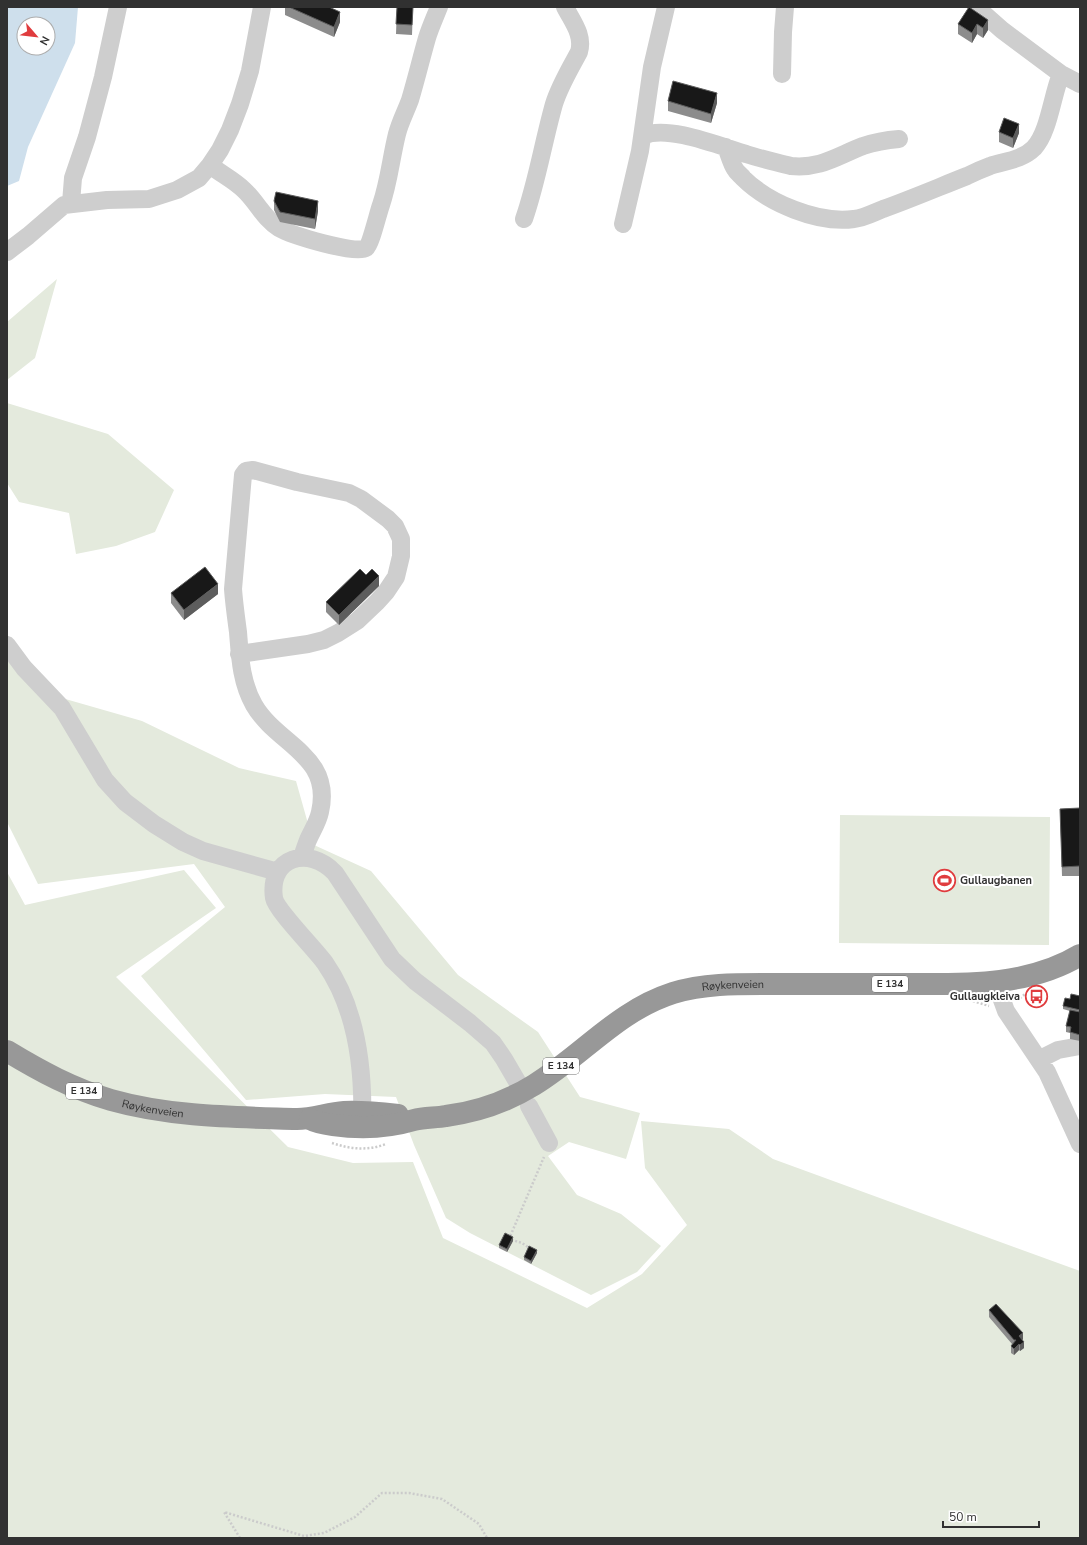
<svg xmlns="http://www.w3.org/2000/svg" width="1087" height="1545" viewBox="0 0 1087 1545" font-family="'Nunito Sans',sans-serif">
	<rect width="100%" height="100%" fill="#fff"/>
	<!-- green -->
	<path fill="#e4eadd" d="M57 279 35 358 7 380V322Z
		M7 403 108 434 174 490 155 532 116 546 76 554 69 513 19 502 7 483Z
		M7 660 34 690 142 721 239 768 296 781 314 845 371 871 458 975 538 1032 580 1097 640 1113 626 1159 569 1142 548 1156 577 1195 621 1214 661 1246 637 1272 591 1295 470 1233 446 1218 414 1145 396 1097 325 1094 246 1100 141 976 225 907 194 864 38 884 7 822Z
		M840 815 1050 817 1049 945 839 943Z
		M184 870 216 908 116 977 288 1147 353 1163 413 1162 443 1238 587 1308 642 1274 687 1225 645 1168 641 1121 729 1129 773 1159 1080 1271V1538H7V872L25 905Z"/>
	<!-- water -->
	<path fill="#cedfec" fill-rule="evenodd" d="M7 7H78L75 43 28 147 19 181 7 186ZM24 24H48V48H24Z"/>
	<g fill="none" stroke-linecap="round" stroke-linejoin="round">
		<!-- path -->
		<path stroke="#cbcbcb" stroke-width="2.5" stroke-dasharray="2 2" stroke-linecap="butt" d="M973 1001 989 1006
			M1017 1001 1025 994
			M332 1143C350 1149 368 1151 386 1144
			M531 1249 522 1243 509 1239 544 1157
			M240 1538 224 1512 304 1536 324 1533 355 1517 382 1493H409L442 1499 479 1524 487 1538"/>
		<!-- minor -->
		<path stroke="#cecece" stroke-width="18" d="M976 7 1002 30 1061 74 1080 84
			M782 74 783 32 785 7
			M643 136C667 124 722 147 746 154 761 159 776 162 791 166 820 169 837 156 863 146 875 142 887 140 899 139
			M726 147C729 154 731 163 735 169 737 173 741 175 743 178 768 203 818 224 854 219 864 218 873 213 883 209 911 199 939 187 967 176 975 172 982 169 990 166 1005 161 1022 160 1034 148 1049 132 1052 96 1061 74
			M210 165C221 174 234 180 244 190 257 202 264 219 279 228 291 235 356 255 366 248 371 244 378 213 381 205 389 182 391 158 397 134 400 122 406 111 410 100 416 80 421 59 427 38 430 28 435 17 439 7
			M71 203 73 178 87 137 103 77 118 7
			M524 219C537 182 543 143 554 104 560 85 570 69 579 52 584 35 572 21 565 7
			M623 224 640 151 652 67 666 7
			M7 252 28 236 64 205 107 200 149 199 177 190 199 178 210 165 220 150 230 130 240 104 250 71 262 7
			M7 645 24 668 62 708 105 780 125 802 154 824 183 842 203 851 278 872
			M239 654 308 644 324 640 338 633 357 621 377 602 386 592 396 577 401 556V539L395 526 388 519 361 499 349 493 297 482 253 470 246 471 243 475 233 589C234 603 236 617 238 632 240 657 241 682 254 705 277 745 333 755 320 812 318 822 312 831 308 840 306 845 304 851 302 857
			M995 981 1006 1011 1047 1072 1080 1144
			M1040 1059 1058 1050 1080 1046
			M529 1106 549 1143
			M362 1126C364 1071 357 1009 325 963 315 949 276 910 274 898 268 857 309 845 335 873L392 959 415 981 470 1023 493 1043 504 1059 518 1083"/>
		<!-- highway -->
		<g stroke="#989898" stroke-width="22">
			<path id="s1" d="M7 1051C40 1071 73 1089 111 1100 171 1117 235 1117 297 1119 313 1119 328 1113 344 1112 362 1111 380 1113 398 1115"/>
			<path id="s2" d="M310 1119C317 1123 325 1124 333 1125 361 1129 387 1128 414 1120 424 1117 436 1118 446 1116 477 1112 508 1101 534 1085 583 1055 617 1011 673 993 706 983 741 984 774 984 815 984 856 984 897 984 958 984 1026 988 1080 955"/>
		</g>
	</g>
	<!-- wall -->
	<path fill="#8c8c8c" d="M285 7H329L340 22 334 37 285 15Z
		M397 7H413L412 35 396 34Z
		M969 7 988 30 983 38 977 34 972 43 958 34V24Z
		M668 101 717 103 711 123 668 111Z
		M999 132 1019 133 1013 148 999 142Z
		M274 201 318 211 315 229 280 222 274 210Z
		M366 575 379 586 339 625 326 612V602Z
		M171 593 218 594 184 620 171 603Z
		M1080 808V876H1062L1060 809Z
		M1080 996V1041L1070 1039V1033L1066 1032V1026L1070 1011 1063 1009V1006L1070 999Z
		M513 1241 507 1252 499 1248V1245Z
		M537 1253 531 1264 524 1260V1257Z
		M989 1310 1023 1339 1022 1340 1024 1348 1020 1351 1019 1350 1014 1355 1011 1353V1346L1012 1344 989 1317Z"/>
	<!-- shaded-wall -->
	<path fill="#5d5d5d" d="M340 12V22L334 37V27Z
		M988 20V30L983 38V28Z
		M977 24V34L972 43V33Z
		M717 93V103L711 123V114Z
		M1019 124V133L1013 148V138Z
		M318 201V211L315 229V219Z
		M379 576V586L339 625V615Z
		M218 584V594L184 620V610Z
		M513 1237V1241L507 1252V1249Z
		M537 1250V1253L531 1264V1261Z
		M1023 1333V1339L1019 1343V1336Z
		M1024 1342V1348L1020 1351V1345Z
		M1019 1344V1350L1014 1355V1349Z"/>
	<!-- building -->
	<path fill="#181818" stroke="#5d5d5d" d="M289 7H329L340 12 334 27Z
		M397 7H413L412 25 396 24Z
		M969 7 988 20 983 28 977 24 972 33 958 24Z
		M673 81 717 93 711 114 668 101Z
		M1004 118 1019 124 1013 138 999 132Z
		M276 192 318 201 315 219 280 212 274 201Z
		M205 567 218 584 184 610 171 593Z
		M360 569 366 575 372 569 379 576 339 615 326 602Z
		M1080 808V866L1062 867 1060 809Z
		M1071 994 1080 996V1010L1063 1006 1065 998 1070 999Z
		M1070 1010 1080 1012V1035L1070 1032 1071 1027 1066 1026Z
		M505 1233 513 1237 507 1249 499 1245Z
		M529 1246 537 1250 531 1261 524 1257Z
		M996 1304 1023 1333 1019 1336 1024 1342 1020 1345 1019 1344 1014 1349 1011 1346 1016 1340H1014L989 1310Z"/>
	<!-- icons -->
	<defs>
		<symbol id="stadium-ring" viewBox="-11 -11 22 22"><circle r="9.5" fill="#fff" stroke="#e03c3e" stroke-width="1.5"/><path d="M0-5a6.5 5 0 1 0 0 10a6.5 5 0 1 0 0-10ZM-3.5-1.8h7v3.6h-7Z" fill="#e03c3e"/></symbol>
		<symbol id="bus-ring" viewBox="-11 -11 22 22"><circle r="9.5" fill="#fff" stroke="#e03c3e" stroke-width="1.5"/><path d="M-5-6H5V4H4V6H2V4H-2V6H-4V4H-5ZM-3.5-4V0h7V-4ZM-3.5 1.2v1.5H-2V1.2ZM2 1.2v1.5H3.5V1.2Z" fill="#e03c3e"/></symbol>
	</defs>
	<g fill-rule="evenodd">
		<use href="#stadium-ring" x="932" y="868" width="25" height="25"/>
		<use href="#bus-ring" x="1024" y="984" width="25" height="25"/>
	</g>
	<g text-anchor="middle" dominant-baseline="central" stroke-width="4" stroke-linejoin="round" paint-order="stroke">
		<!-- shield labels -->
		<g fill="#fff" stroke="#6f6f6f" stroke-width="1">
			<rect x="872" y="976" width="36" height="16" rx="3"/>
			<rect x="543" y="1058" width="36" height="16" rx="3"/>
			<rect x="66" y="1083" width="36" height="16" rx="3"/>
		</g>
		<g font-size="10" font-weight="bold" fill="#313131">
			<text x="890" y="984">E 134</text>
			<text x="561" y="1066">E 134</text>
			<text x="84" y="1091">E 134</text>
		</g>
		<!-- poi labels -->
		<g font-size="11" font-weight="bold" fill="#313131" stroke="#fff" text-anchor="start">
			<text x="960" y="880">Gullaugbanen</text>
			<text x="1020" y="996" text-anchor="end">Gullaugkleiva</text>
		</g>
		<!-- street labels -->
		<g font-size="11" fill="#313131" stroke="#fff">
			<text stroke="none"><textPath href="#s2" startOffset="460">Røykenveien</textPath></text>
			<text stroke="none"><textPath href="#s1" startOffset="158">Røykenveien</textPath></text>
		</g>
	</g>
	<!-- border -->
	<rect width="1087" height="1545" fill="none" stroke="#313131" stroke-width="16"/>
	<!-- north arrow -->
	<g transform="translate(36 36) rotate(118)"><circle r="19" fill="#ffffff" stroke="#adadad"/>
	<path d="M0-3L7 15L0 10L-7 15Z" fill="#e03c3e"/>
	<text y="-6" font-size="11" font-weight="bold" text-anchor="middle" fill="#313131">N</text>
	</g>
	<!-- scale -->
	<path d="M943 1521v6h96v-6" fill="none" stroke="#313131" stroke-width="2"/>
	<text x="949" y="1521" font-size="12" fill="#313131" stroke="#ffffff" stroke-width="3" paint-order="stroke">50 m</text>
</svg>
